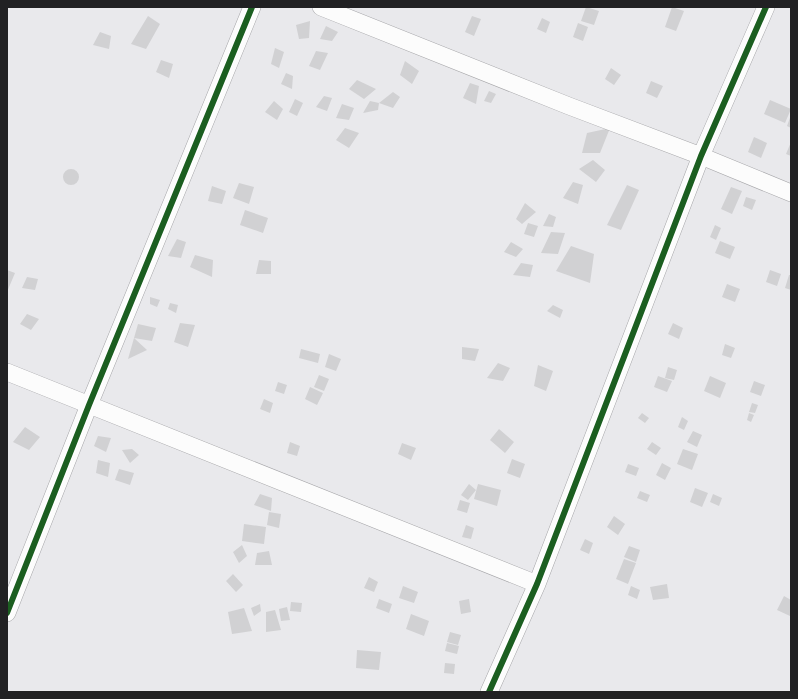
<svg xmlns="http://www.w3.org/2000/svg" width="798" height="699" viewBox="0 0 798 699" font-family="Arial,sans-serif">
	<rect width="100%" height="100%" fill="#e9e9ec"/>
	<!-- building -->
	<path fill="#d1d1d3" d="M586 7 599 11 594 25 581 21Z
		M672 7 684 11 676 31 665 27Z
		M148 16 160 24 146 49 131 44Z
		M472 16 481 19 474 36 465 32Z
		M542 18 550 22 546 33 537 29Z
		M310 21 309 38 299 39 296 25Z
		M578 23 588 27 583 41 573 37Z
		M326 26 338 32 332 41 320 39Z
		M100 32 111 36 109 49 93 45Z
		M275 48 284 52 279 68 271 64Z
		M316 51 328 53 320 70 309 66Z
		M161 60 173 64 169 78 156 72Z
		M405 61 419 71 412 84 400 75Z
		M611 68 621 75 614 85 605 79Z
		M286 73 293 76 292 89 281 84Z
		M357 80 376 89 364 99 349 89Z
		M651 81 663 86 657 98 646 93Z
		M470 83 479 86 476 104 463 98Z
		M489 91 496 94 491 103 484 101Z
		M393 92 400 97 393 108 379 103 378 110 363 113 370 101 379 103Z
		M324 96 332 98 327 111 316 107Z
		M295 99 303 103 297 116 289 112Z
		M770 100 791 109 785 123 764 114Z
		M274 101 283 109 277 120 265 112Z
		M342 104 354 108 349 120 336 118Z
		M791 115V128L787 126Z
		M345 128 359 133 349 148 336 140Z
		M610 128 600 153H582L587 133Z
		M754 137 767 143 761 158 748 152Z
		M791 142V156L786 154Z
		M593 160 605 170 596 182 579 169Z
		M63 177a8 8 0 1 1 16 0a8 8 0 1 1-16 0Z
		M573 182 583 185 578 204 563 198Z
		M239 183 254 187 249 204 233 198Z
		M627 185 639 190 621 230 607 225Z
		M212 186 226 191 222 204 208 201Z
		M731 187 742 191 732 214 721 209Z
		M746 197 756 200 752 210 743 206Z
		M525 203 536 212 522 224 516 219Z
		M245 210 268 218 263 233 240 225Z
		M549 214 556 217 553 227 543 226Z
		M528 223 538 226 534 237 524 234Z
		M715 225 721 228 716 240 710 237Z
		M551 232 565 233 558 254 541 253Z
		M177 239 186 242 181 258 168 256Z
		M720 241 735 247 730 259 715 253Z
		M511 242 523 249 516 257 504 252Z
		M571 246 594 254 590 283 556 271Z
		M195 255 213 260 212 277 190 267Z
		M259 260 271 261V274H256Z
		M521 263 533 265 530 277 513 275Z
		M7 270 15 273 7 292Z
		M770 270 781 274 777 286 766 282Z
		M789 275H791V290L785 288Z
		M27 277 38 279 35 290 22 288Z
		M727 284 740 289 735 302 722 297Z
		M150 297 160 300 157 307 150 304Z
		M170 303 178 305 176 313 168 309Z
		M553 305 563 310 560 318 547 311Z
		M27 314 39 319 31 330 20 324Z
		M180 323 195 325 188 347 174 342Z
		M673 323 683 328 679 339 668 334Z
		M138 324 156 328 152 341 134 338Z
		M134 338 147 350 128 359Z
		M725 344 735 348 731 358 722 355Z
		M462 347 479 349 475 361 462 359Z
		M301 349 320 354 318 363 299 358Z
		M329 354 341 359 336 371 325 367Z
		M498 363 510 368 503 381 487 378Z
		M538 365 553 371 546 391 534 386Z
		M668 367 677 370 674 380 665 378Z
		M319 375 329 379 324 391 314 387Z
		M658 376 672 381 667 392 654 387Z
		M710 376 726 383 720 398 704 391Z
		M754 381 765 385 761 396 750 392Z
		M278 382 287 385 284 394 275 391Z
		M310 387 323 393 317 405 305 399Z
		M264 399 273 403 270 413 260 409Z
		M752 403 758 405 755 413 749 412Z
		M642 413 649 418 645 423 638 418Z
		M749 413 754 415 751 422 747 420Z
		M682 417 688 421 684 430 678 427Z
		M25 427 40 437 29 450 13 442Z
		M499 429 514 442 505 453 490 440Z
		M693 431 702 435 697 447 687 442Z
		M98 436 111 438 106 452 94 446Z
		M290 442 300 446 297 456 287 453Z
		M652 442 661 448 656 455 647 449Z
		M402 443 416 448 411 460 398 454Z
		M132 449 139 455 130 463 122 450Z
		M683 449 698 454 692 470 677 464Z
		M512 459 525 464 520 478 507 473Z
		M98 460 110 463 108 477 96 473Z
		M662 463 671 468 665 480 656 475Z
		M628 464 639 468 636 476 625 472Z
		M119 469 134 473 130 485 115 480Z
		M469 484 476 490 468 500 461 495Z
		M478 484 501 490 497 506 474 499Z
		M695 488 708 493 702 507 690 502Z
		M640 491 650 495 647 502 637 498Z
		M260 494 272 498 271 511 254 505Z
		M713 494 722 498 719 506 710 502Z
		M460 500 470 503 467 513 457 510Z
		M269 512 281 514 279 528 267 525Z
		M614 516 625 524 618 535 607 527Z
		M244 524 266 527 264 544 242 541Z
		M466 525 474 528 471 539 462 537Z
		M585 539 593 543 589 554 580 550Z
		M242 545 247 556 239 563 233 552Z
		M629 546 640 550 636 562 624 557Z
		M269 551 272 565H255L257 553Z
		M624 559 636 563 628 584 616 579Z
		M233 574 243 585 236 592 226 581Z
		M369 577 378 582 374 592 364 588Z
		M667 584 669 598 653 600 650 587Z
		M403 586 418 592 414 603 399 598Z
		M631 586 640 590 637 599 628 595Z
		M784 596 791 600 790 616 777 610Z
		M379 599 392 604 389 613 376 608Z
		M469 599 471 612 461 614 459 601Z
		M291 602 302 603 301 612 290 611Z
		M260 604 261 611 254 616 251 608Z
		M287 607 290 620 281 621 279 609Z
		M244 608 252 631 232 634 228 612Z
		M275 610 281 630 266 632V612Z
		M411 614 429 621 424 636 406 629Z
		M450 632 461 635 458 645 447 642Z
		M447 643 459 646 457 654 445 651Z
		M357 650 381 652 379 670 356 668Z
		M445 663 455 664 454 674 444 673Z"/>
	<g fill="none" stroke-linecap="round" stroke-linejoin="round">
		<defs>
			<path id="street" d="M321 7 569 106 701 156 791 193
				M7 372 537 584
				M7 613 89 405 252 7
				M489 692 537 584 701 156 766 7"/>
		</defs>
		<!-- street casing -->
		<use href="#street" stroke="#a6a6a9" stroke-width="18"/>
		<!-- street -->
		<use href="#street" stroke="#fcfcfc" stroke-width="17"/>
		<defs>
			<path id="cycleway" d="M7 613 89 405 252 7
				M489 692 537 584 701 156 766 7"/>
		</defs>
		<!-- cycleway casing -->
		<use href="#cycleway" stroke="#fff" stroke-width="8"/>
		<!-- cycleway -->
		<use href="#cycleway" stroke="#1b5e20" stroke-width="6"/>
	</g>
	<!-- border -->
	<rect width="798" height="699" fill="none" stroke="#212123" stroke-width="16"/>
</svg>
